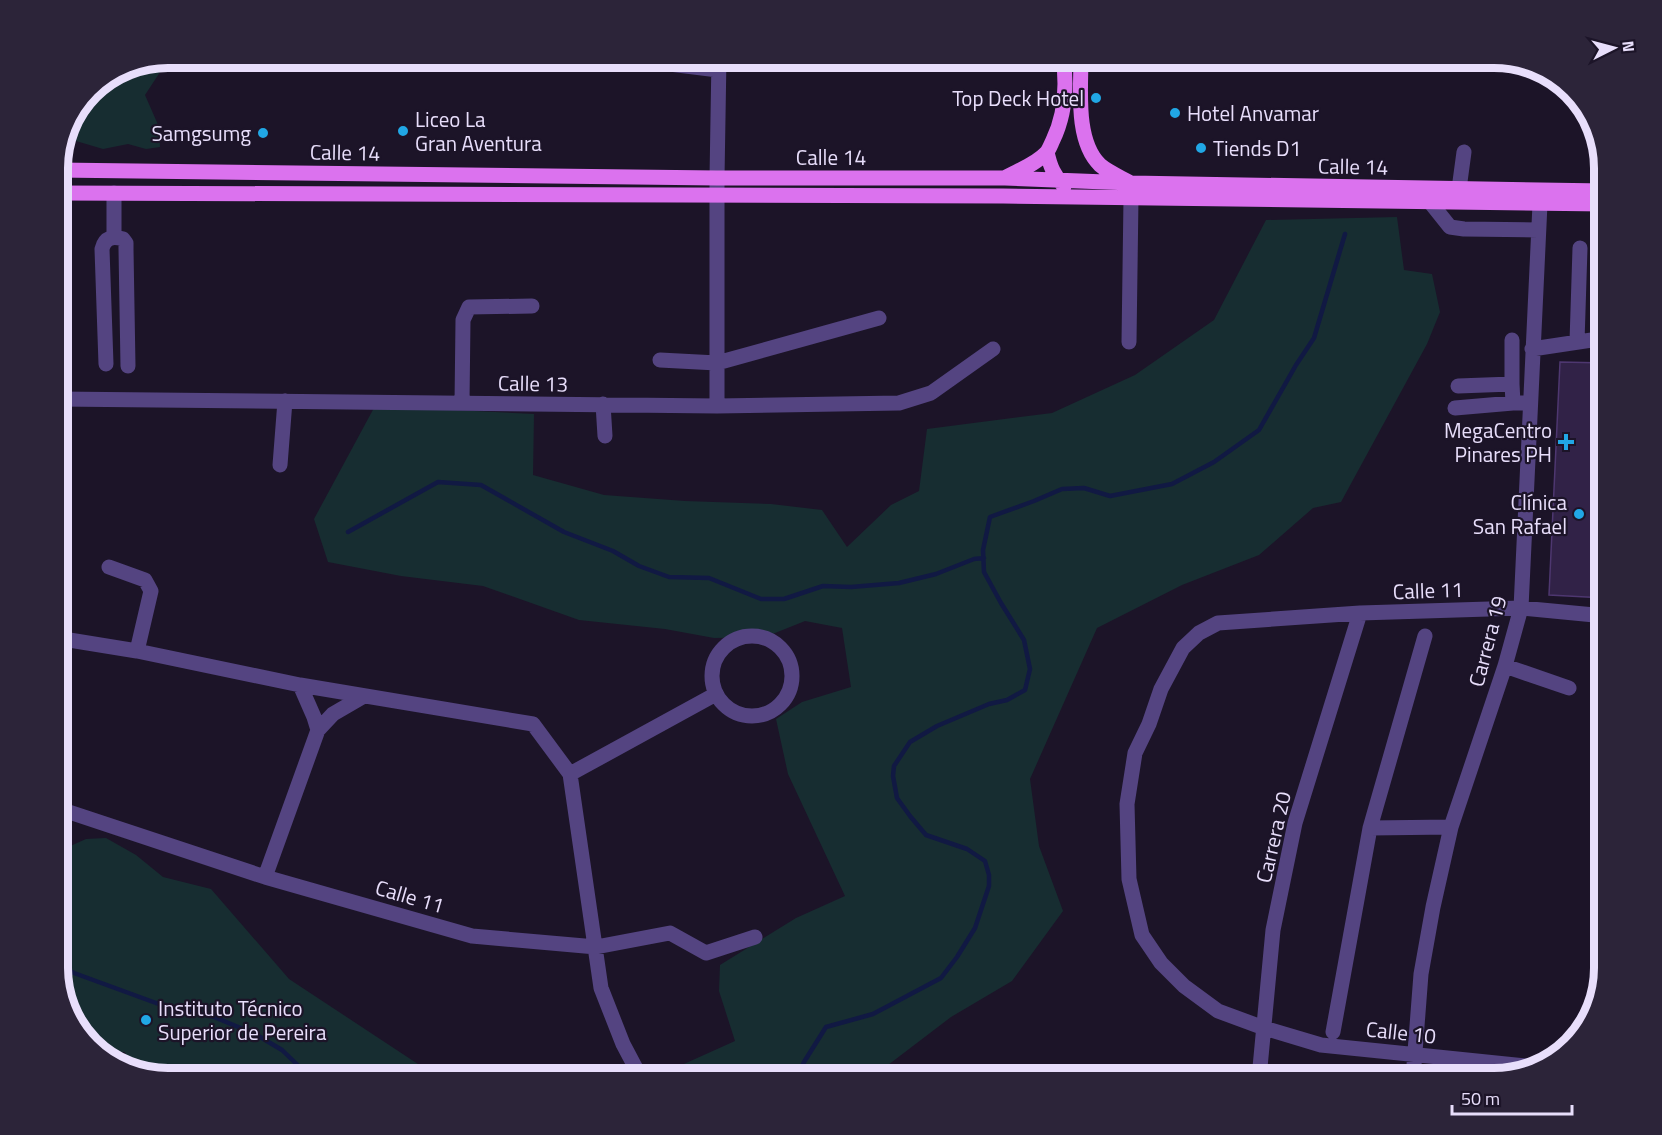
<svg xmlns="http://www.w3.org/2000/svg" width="1662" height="1135" viewBox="0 0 1662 1135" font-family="'Titillium Web',sans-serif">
	<rect width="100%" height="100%" fill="#1c1428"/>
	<!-- green -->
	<path fill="#172d31" d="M170 57 145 95 159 127 160 147 146 149 128 144 103 149 76 141 65 142 90 89 126 65Z
		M1397 217 1404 270 1432 274 1440 312 1427 344 1341 502 1313 508 1259 555 1182 585 1097 628 1030 779 1039 846 1063 911 1012 981 951 1017 871 1078H167L128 1066 125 1052 100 1053 72 1022 57 974V852L86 839 106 838 136 855 163 877 211 889 289 979 427 1070 675 1068 735 1041 719 991 720 965 796 918 845 896 788 774 776 719 802 702 851 687 842 628 805 621 765 637 714 638 665 629 579 620 483 586 401 576 328 562 314 519 375 406 534 414 533 475 604 495 685 501 771 504 822 510 847 547 891 505 919 491 927 429 1052 413 1135 375 1214 320 1266 220Z"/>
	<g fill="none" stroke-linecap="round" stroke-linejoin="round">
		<!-- stream -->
		<path stroke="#111943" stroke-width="4.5" d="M348 532 438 482 481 485 564 532 613 551 639 566 669 577 709 578 761 599H784L823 586 851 587 899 583 936 574 974 559 984 558
			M57 964 74 973 156 1003 214 1017 255 1034 282 1050 311 1078
			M797 1078 804 1062 826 1027 873 1014 941 978 957 957 975 928 989 886V875L985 861 967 849 926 835 910 816 897 798 893 776 894 766 910 742 937 726 989 704 1007 700 1025 690 1030 669 1024 640 1001 603 984 572 983 550 990 517 1034 501 1062 489 1084 488 1110 496 1172 484 1214 462 1259 430 1296 365 1314 338 1345 234"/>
	</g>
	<!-- building -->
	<path fill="#312247" stroke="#4e3770" stroke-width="1.5" d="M1560 362 1605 363V598L1549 595Z"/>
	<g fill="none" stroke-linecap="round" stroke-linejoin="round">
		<!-- minor -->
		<path stroke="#544481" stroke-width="15" d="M613 57 718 70
			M1459 189 1464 152
			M114 193V237
			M1430 202 1450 227 1464 229 1538 230
			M1129 342 1131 198
			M1577 342 1580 248
			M1532 349 1605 338
			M660 360 717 363 879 318
			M106 364 102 249C105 237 113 236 123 239L126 243V249L128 366
			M1512 384V340
			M1458 386 1512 384 1513 403
			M57 399 717 406 899 403 931 393 993 349
			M462 403 463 320 469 307 532 306
			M603 404 605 436
			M717 406V178L719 57
			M1455 408 1513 403H1530
			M280 465 285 401
			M109 567 145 580 151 591 137 651
			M712 676a40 40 0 1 1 80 0a40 40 0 1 1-80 0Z
			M57 638 137 651 300 685 533 724 570 774 601 988 623 1044 641 1078
			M1505 666 1569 688
			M300 685 314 717 318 730
			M570 774 716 694
			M57 808 265 877 472 936 596 947 670 933 706 953 755 937
			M1370 828 1451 827
			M265 877 318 730 333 714 364 696
			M1333 1032 1370 828 1425 636
			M1536 1067 1321 1045 1264 1028 1218 1011 1184 986 1161 963 1142 935 1129 879 1127 804 1135 753 1149 724 1161 689 1183 648 1199 633 1218 623 1360 613 1521 608 1605 616
			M1009 1078H1026
			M1259 1078 1273 930 1295 823 1360 613
			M1413 1078 1421 974 1433 907 1451 827 1505 666 1521 608 1540 204"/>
		<!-- major -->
		<path stroke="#db72ee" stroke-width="15" d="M1081 57C1081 89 1075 141 1100 165 1108 172 1120 177 1129 182
			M1047 152C1050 166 1054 176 1064 186
			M57 170 717 178H1005L1131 183 1605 191
			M1006 177C1019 170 1036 164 1046 153 1049 150 1051 144 1053 140 1065 115 1067 85 1063 57
			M57 193 1003 196 1605 204"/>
	</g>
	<!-- markers -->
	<g fill="#21a7e5" stroke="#1c1428" stroke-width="2">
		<circle cx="1096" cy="98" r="6"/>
		<circle cx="1175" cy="113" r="6"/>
		<circle cx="403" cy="131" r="6"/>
		<circle cx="263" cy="133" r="6"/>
		<circle cx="1201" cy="148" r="6"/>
		<path d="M1563 433h6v6h6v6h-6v6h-6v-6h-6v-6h6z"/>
		<circle cx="1579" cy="514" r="6"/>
		<circle cx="146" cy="1020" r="6"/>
	</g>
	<g text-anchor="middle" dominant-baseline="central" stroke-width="4.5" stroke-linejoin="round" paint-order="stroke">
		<!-- poi labels -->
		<g font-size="21" fill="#e8defb" stroke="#1c1428" text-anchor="end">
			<text x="1084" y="98">Top Deck Hotel</text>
			<text x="1187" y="113" text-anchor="start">Hotel Anvamar</text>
			<text x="415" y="119" text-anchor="start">Liceo La<tspan x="415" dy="24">Gran Aventura</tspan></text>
			<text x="251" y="133">Samgsumg</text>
			<text x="1213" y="148" text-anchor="start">Tiends D1</text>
			<text x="1552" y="430">MegaCentro<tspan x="1552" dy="24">Pinares PH</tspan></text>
			<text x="1567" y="502">Clínica<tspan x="1567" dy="24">San Rafael</tspan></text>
			<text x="158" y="1008" text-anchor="start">Instituto Técnico<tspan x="158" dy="24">Superior de Pereira</tspan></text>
		</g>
		<!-- street labels -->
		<g font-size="21" fill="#e8defb" stroke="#1c1428">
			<text transform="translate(345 152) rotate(1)">Calle 14</text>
			<text x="831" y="157">Calle 14</text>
			<text transform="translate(1353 166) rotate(1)">Calle 14</text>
			<text transform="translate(533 383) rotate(1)">Calle 13</text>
			<text transform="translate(1428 590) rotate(-2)">Calle 11</text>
			<text transform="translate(1487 641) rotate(-75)">Carrera 19</text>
			<text transform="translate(1273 837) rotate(-77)">Carrera 20</text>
			<text transform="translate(410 896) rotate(16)">Calle 11</text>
			<text transform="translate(1401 1032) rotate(6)">Calle 10</text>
		</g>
	</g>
	<!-- crop -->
	<path d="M0 0H1662V1135H0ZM168 68H1494A100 100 0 0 1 1594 168V968A100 100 0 0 1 1494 1068H168A100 100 0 0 1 68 968V168A100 100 0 0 1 168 68Z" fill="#2c2439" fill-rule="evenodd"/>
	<path fill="none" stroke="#e8defb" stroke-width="8" d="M168 68H1494A100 100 0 0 1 1594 168V968A100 100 0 0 1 1494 1068H168A100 100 0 0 1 68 968V168A100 100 0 0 1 168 68Z"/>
	<!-- north arrow -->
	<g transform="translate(1614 48) rotate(84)" stroke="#1c1428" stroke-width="4.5" paint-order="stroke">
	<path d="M0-4.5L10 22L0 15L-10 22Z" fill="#e8defb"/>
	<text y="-9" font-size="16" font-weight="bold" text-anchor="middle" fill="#e8defb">N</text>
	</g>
	<!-- scale -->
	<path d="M1452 1105v9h120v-9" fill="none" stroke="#e8defb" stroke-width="3"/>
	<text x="1461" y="1105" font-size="18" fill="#e8defb" stroke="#1c1428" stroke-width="4.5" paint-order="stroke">50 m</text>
</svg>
